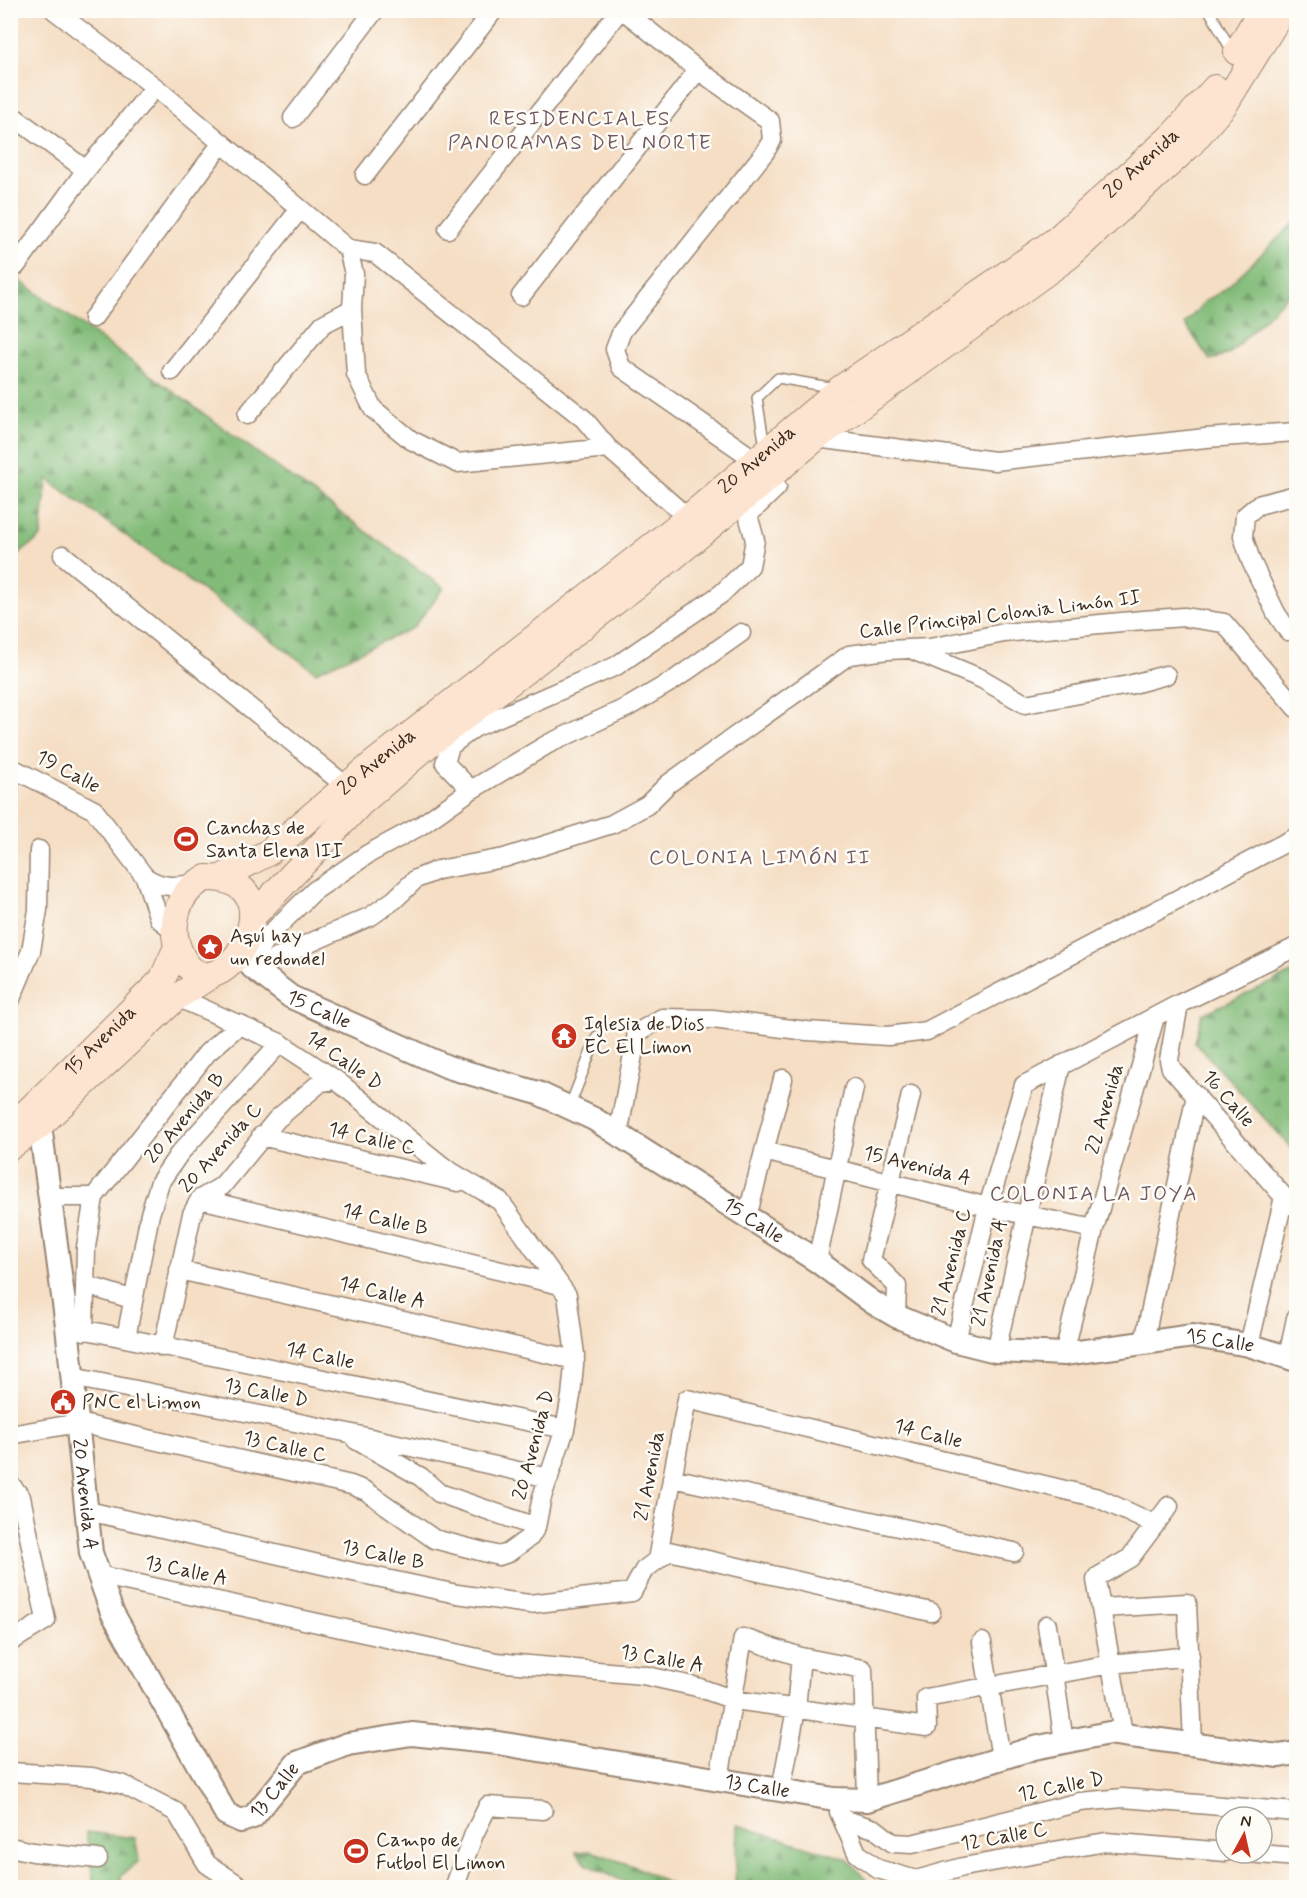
<svg xmlns="http://www.w3.org/2000/svg" width="1307" height="1898" viewBox="0 0 1307 1898" font-family="Mynerve,sans-serif">
	<defs>
		<pattern id="forest-firs" width="22" height="20" patternUnits="userSpaceOnUse" patternTransform="scale(1.5)"><rect width="22" height="20" fill="#83bc79"/><path d="M5 1l3.5 6h-7zM16 11l3.5 6h-7z" fill="#6c9963"/></pattern>
	</defs>
	<rect width="100%" height="100%" fill="#fdfcf7"/>
	<filter id="ink" filterUnits="userSpaceOnUse"><feTurbulence type="fractalNoise" baseFrequency=".0167" numOctaves="2"/><feDisplacementMap in="SourceGraphic" scale="12" xChannelSelector="R" yChannelSelector="G"/><feConvolveMatrix kernelMatrix="1 2 1 2 8 2 1 2 1" color-interpolation-filters="sRGB"/></filter>
	<filter id="wash" filterUnits="userSpaceOnUse"><feTurbulence type="fractalNoise" baseFrequency=".008" numOctaves="4" result="noise"/><feDisplacementMap in="SourceGraphic" scale="24" xChannelSelector="R" yChannelSelector="G"/><feGaussianBlur stdDeviation="1.35" result="paint"/><feColorMatrix in="noise" values="0 0 0 0 0 0 0 0 0 0 0 0 0 0 0 0 0 1.4 0 .05"/><feComposite in="paint" operator="in"/></filter>
	<g filter="url(#wash)">
		<rect width="100%" height="100%" fill="#f5dec4"/>
		<!-- forest -->
		<path fill="url(#forest-firs)" stroke="#5f734c" stroke-width="1.5" d="M1296 221V287L1229 354 1210 360 1185 324 1205 301 1223 291Z
			M11 274 444 588 413 628 316 672 47 479 41 537 11 560Z
			M1296 971V1153L1195 1042 1202 1014Z
			M737 1825 847 1859 874 1887H735Z
			M86 1832 135 1838 139 1861 121 1876V1887H94Z
			M591 1851 636 1867 676 1887H636L587 1865 576 1852Z"/>
	</g>
	<g filter="url(#ink)">
		<g fill="none" stroke-linecap="round" stroke-linejoin="round">
			<defs>
				<path id="service" d="M1209 10 1233 53
					M765 447 757 398 778 378 835 388
					M569 1108 597 1036"/>
				<path id="minor" d="M54 10 155 87 348 249 375 253 584 419 608 448 688 518
					M623 10 698 70 770 121 772 140 765 152 622 331 615 349 621 367 755 460
					M10 114 86 170
					M293 118 375 10
					M365 175 494 10
					M448 229 620 10
					M348 249 354 274 352 309 356 374 373 409 411 440 457 463 608 448
					M16 266 86 170 155 87
					M521 296 698 70
					M93 318 221 144
					M172 371 300 209
					M247 415 323 324 352 309
					M816 438 995 461 1206 438 1296 432
					M63 555 347 787
					M1288 631 1276 613 1251 561 1243 536 1245 516 1258 505 1296 495
					M915 651 982 679 1025 704 1129 685 1166 675
					M10 767 94 810 145 877C161 888 174 887 192 884
					M471 790 445 763 450 746 474 728 616 666 721 594 750 566 755 540 748 515 777 487 770 477
					M145 877 159 919 175 931
					M248 962 271 933 314 891 368 854 420 826 471 790 548 744 628 707 674 680 741 633
					M253 968 371 916 394 900 416 879 438 870 504 858 612 824 647 805 668 784 849 655 888 650 930 648 1004 633 1143 620 1184 617 1224 623 1296 708
					M10 1001 31 951 38 910 39 850
					M1179 1004 1169 1060 1171 1068 1284 1197 1296 1207
					M618 1135 637 1033 662 1018 713 1019 807 1031 888 1036 927 1031 1296 837
					M261 1136 458 1182
					M764 1151 988 1207 1094 1229
					M51 1197H94
					M200 1199 560 1285
					M747 1217 783 1079
					M817 1261 854 1088
					M179 1270 575 1360
					M86 1285 131 1299
					M896 1316 897 1286 871 1260 911 1095
					M67 1326 565 1429
					M84 1331 86 1247 94 1197 207 1053 240 1024
					M126 1338 150 1214 160 1182 179 1154 280 1043
					M956 1341 988 1207 1024 1085 1179 1004 1296 947
					M1144 1342 1196 1095
					M1249 1345 1284 1197
					M163 1347 192 1214 200 1199 222 1186 277 1119 321 1082 336 1080
					M996 1351 1061 1065
					M1064 1354 1094 1229 1155 1017
					M1288 1357 1296 1318
					M72 1377 344 1432 549 1478
					M10 1435 78 1423 351 1485 366 1491 434 1539 499 1556 508 1553 530 1537 536 1527 542 1497 565 1429 571 1396 575 1355 567 1295 500 1201 445 1168 336 1080 280 1043 177 997
					M356 1440 421 1477 439 1493 536 1527
					M672 1478 1014 1552
					M10 1484 21 1497 46 1620 10 1642
					M88 1511 353 1572 457 1594 529 1604 632 1592 644 1570 669 1551 931 1612
					M657 1560 687 1399 1098 1498 1154 1524
					M98 1575 496 1662 643 1675 697 1687 734 1700 927 1727 926 1698 1111 1664 1190 1656
					M1102 1608 1187 1603 1193 1744
					M1047 1625 1064 1742
					M982 1642 1001 1758
					M1123 1733 1096 1580 1099 1576 1130 1558 1169 1506
					M10 1772 92 1777 124 1785 176 1812 207 1864 243 1888
					M719 1779 743 1638 801 1657 863 1669 867 1800
					M781 1790 796 1709 801 1657
					M839 1812 857 1853 878 1869 916 1880 963 1867 1106 1842 1226 1852
					M842 1819 875 1829 893 1843 912 1844 1080 1802 1123 1798 1296 1812
					M10 1847 33 1852 98 1859
					M1247 1853 1296 1857
					M454 1888 474 1834 488 1806 543 1810"/>
				<g id="tertiary">
					<path id="s1" d="M240 953 253 968 291 997 448 1067 538 1093 594 1119 817 1261 872 1302 896 1316 956 1341 996 1351 1064 1354 1193 1336 1249 1345 1296 1360"/>
					<path id="s2" d="M40 1125 67 1326 91 1553 112 1612 226 1814 241 1821 253 1817 297 1763 348 1744 412 1734 498 1743 834 1799 867 1800 1034 1748 1109 1733 1279 1756 1296 1753"/>
				</g>
				<g id="secondary">
					<path d="M1237 52 1261 10"/>
					<path d="M206 878C307 877 216 1029 181 955 167 926 177 891 206 878Z"/>
					<path id="s3" d="M221 878 269 852 374 763 688 518 840 389 1056 240 1173 135 1215 88"/>
					<path d="M252 917 360 804 428 745 671 559 816 438 1068 257 1190 145 1225 104 1283 10"/>
					<path id="s4" d="M10 1124 22 1117 162 980 177 947"/>
					<path d="M10 1147 40 1125 177 997 213 974"/>
				</g>
			</defs>
			<!-- service casing -->
			<use href="#service" stroke="#988471" stroke-width="12"/>
			<!-- minor casing -->
			<use href="#minor" stroke="#988471" stroke-width="21"/>
			<!-- tertiary casing -->
			<use href="#tertiary" stroke="#988471" stroke-width="26"/>
			<!-- secondary casing -->
			<use href="#secondary" stroke="#988471" stroke-width="28"/>
			<!-- service -->
			<use href="#service" stroke="#fff" stroke-width="9"/>
			<!-- minor -->
			<use href="#minor" stroke="#fff" stroke-width="18"/>
			<!-- tertiary -->
			<use href="#tertiary" stroke="#fff" stroke-width="22"/>
			<!-- secondary -->
			<use href="#secondary" stroke="#fde4d0" stroke-width="26"/>
		</g>
	</g>
	<!-- icons -->
	<defs>
		<symbol id="stadium-disc" viewBox="-11 -11 22 22"><circle r="9.5" fill="#c8321e" stroke="#fdfcf7"/><path d="M0-5a6.5 5 0 1 0 0 10a6.5 5 0 1 0 0-10ZM-3.5-1.8h7v3.6h-7Z" fill="#fff"/></symbol>
		<symbol id="sight-disc" viewBox="-11 -11 22 22"><circle r="9.5" fill="#c8321e" stroke="#fdfcf7"/><path d="M0-6L1.8-2.2L6-1.7L2.9 1.2L3.7 5.4L0 3.3L-3.7 5.4L-2.9 1.2L-6-1.7L-1.8-2.2Z" fill="#fff"/></symbol>
		<symbol id="temple-disc" viewBox="-11 -11 22 22"><circle r="9.5" fill="#c8321e" stroke="#fdfcf7"/><path d="M0-6L5-2H3V0L6.5 2.5H4V6H1.5V3h-3V6H-4V2.5H-6.5L-3 0V-2H-5Z" fill="#fff"/></symbol>
		<symbol id="civic-disc" viewBox="-11 -11 22 22"><circle r="9.5" fill="#c8321e" stroke="#fdfcf7"/><path d="M-.6-6.5H3V-4.5H.6V-3L4-1V1h2V6H-6V1h2V-1L-.6-3ZM-1.2 2.5V6h2.4V2.5Z" fill="#fff"/></symbol>
	</defs>
	<g fill-rule="evenodd">
		<use href="#stadium-disc" x="171" y="824" width="30" height="30"/>
		<use href="#sight-disc" x="195" y="932" width="30" height="30"/>
		<use href="#temple-disc" x="549" y="1021" width="30" height="30"/>
		<use href="#civic-disc" x="48" y="1387" width="30" height="30"/>
		<use href="#stadium-disc" x="341" y="1836" width="30" height="30"/>
	</g>
	<g text-anchor="middle" dominant-baseline="central" stroke-width="5" stroke-linejoin="round" paint-order="stroke">
		<!-- street labels -->
		<g font-size="20" fill="#3b2a1e" stroke="#fdfcf7">
			<text stroke="none"><textPath href="#s3" startOffset="1167">20 Avenida</textPath></text>
			<text stroke="none"><textPath href="#s3" startOffset="681">20 Avenida</textPath></text>
			<text transform="translate(1000 615) rotate(-7)">Calle Principal Colonia Limón II</text>
			<text stroke="none"><textPath href="#s3" startOffset="195">20 Avenida</textPath></text>
			<text transform="translate(68 772) rotate(28)">19 Calle</text>
			<text stroke="none"><textPath href="#s1" startOffset="98">15 Calle</textPath></text>
			<text stroke="none"><textPath href="#s4" startOffset="123">15 Avenida</textPath></text>
			<text transform="translate(344 1061) rotate(35)">14 Calle D</text>
			<text transform="translate(1228 1099) rotate(49)">16 Calle</text>
			<text transform="translate(1105 1109) rotate(-74)">22 Avenida</text>
			<text transform="translate(185 1118) rotate(-50)">20 Avenida B</text>
			<text transform="translate(372 1139) rotate(13)">14 Calle C</text>
			<text transform="translate(221 1148) rotate(-48)">20 Avenida C</text>
			<text transform="translate(917 1166) rotate(14)">15 Avenida A</text>
			<text transform="translate(385 1220) rotate(13)">14 Calle B</text>
			<text stroke="none"><textPath href="#s1" startOffset="584">15 Calle</textPath></text>
			<text transform="translate(952 1262) rotate(-76)">21 Avenida C</text>
			<text transform="translate(990 1273) rotate(-78)">21 Avenida A</text>
			<text transform="translate(382 1293) rotate(13)">14 Calle A</text>
			<text stroke="none"><textPath href="#s1" startOffset="1088">15 Calle</textPath></text>
			<text transform="translate(320 1356) rotate(12)">14 Calle</text>
			<text transform="translate(266 1393) rotate(11)">13 Calle D</text>
			<text transform="translate(928 1434) rotate(14)">14 Calle</text>
			<text transform="translate(534 1445) rotate(-75)">20 Avenida D</text>
			<text transform="translate(285 1447) rotate(13)">13 Calle C</text>
			<text transform="translate(650 1476) rotate(-79)">21 Avenida</text>
			<text stroke="none"><textPath href="#s2" startOffset="372">20 Avenida A</textPath></text>
			<text transform="translate(383 1555) rotate(12)">13 Calle B</text>
			<text transform="translate(186 1571) rotate(12)">13 Calle A</text>
			<text transform="translate(662 1659) rotate(10)">13 Calle A</text>
			<text stroke="none"><textPath href="#s2" startOffset="1293">13 Calle</textPath></text>
			<text transform="translate(1061 1787) rotate(-11)">12 Calle D</text>
			<text stroke="none"><textPath href="#s2" startOffset="789">13 Calle</textPath></text>
			<text transform="translate(1004 1837) rotate(-10)">12 Calle C</text>
		</g>
		<!-- poi labels -->
		<g font-size="20" fill="#3b2a1e" stroke="#fdfcf7" text-anchor="start">
			<text x="206" y="828">Canchas de<tspan x="206" dy="23">Santa Elena III</tspan></text>
			<text x="230" y="936">Aquí hay<tspan x="230" dy="23">un redondel</tspan></text>
			<text x="584" y="1024">Iglesia de Dios<tspan x="584" dy="23">EC El Limon</tspan></text>
			<text x="82" y="1402">PNC el Limon</text>
			<text x="376" y="1840">Campo de<tspan x="376" dy="23">Futbol El Limon</tspan></text>
		</g>
		<!-- neighbourhood labels -->
		<g font-size="21" letter-spacing="1.5" fill="#6f565f" stroke="#fdfcf7">
			<text x="580" y="119">RESIDENCIALES<tspan x="580" dy="24">PANORAMAS DEL NORTE</tspan></text>
			<text x="760" y="858">COLONIA LIMÓN II</text>
			<text x="1094" y="1194">COLONIA LA JOYA</text>
		</g>
	</g>
	<!-- margin -->
	<rect width="1307" height="1898" fill="none" stroke="#fdfcf7" stroke-width="36"/>
	<!-- north arrow -->
	<g transform="translate(1244 1835) rotate(8)"><circle r="28" fill="#fdfcf7" stroke="#afa8a0" stroke-width="1.5"/>
	<path d="M0-4.5L10 22L0 15L-10 22Z" fill="#c8321e"/>
	<text y="-9" font-size="16" font-weight="bold" text-anchor="middle" fill="#3b2a1e">N</text>
	</g>
</svg>
